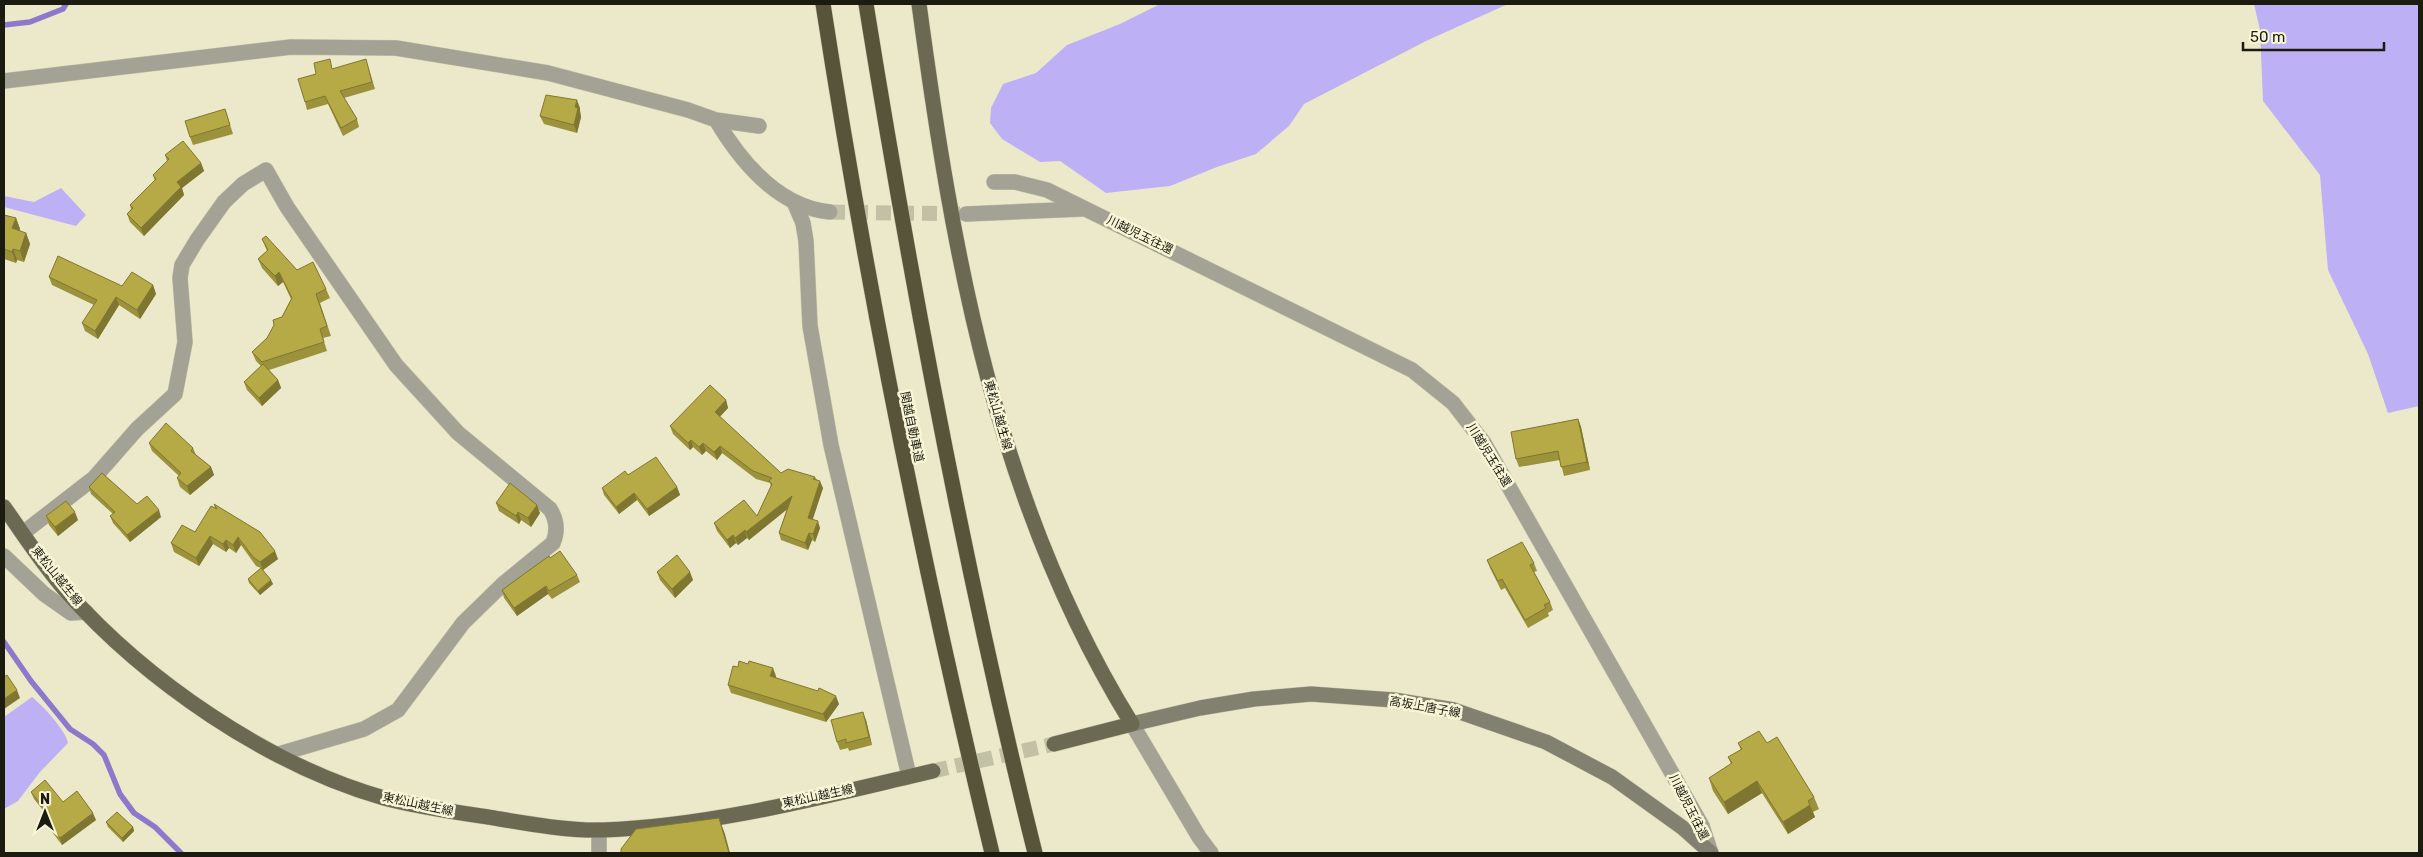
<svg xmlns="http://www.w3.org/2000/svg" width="2423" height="857" viewBox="0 0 2423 857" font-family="Rubik,'Noto Sans JP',sans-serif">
	<rect width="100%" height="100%" fill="#ebe9ca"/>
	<!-- green -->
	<path fill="#beb0f4" d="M1160 4H1508L1426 41 1304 104 1289 126 1256 154 1217 167 1170 186 1106 193 1060 161 1040 162 1002 139 990 123 991 108 1003 84 1036 73 1067 45 1120 24Z
		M2254 4H2419V406L2388 413 2368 354 2328 270 2320 175 2263 101 2260 30Z
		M61 188 86 215 76 226 4 207V196L34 202Z
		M32 697C43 706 65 729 68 743L40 772 18 801 4 809V717Z"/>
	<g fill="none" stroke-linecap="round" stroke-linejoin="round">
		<!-- stream -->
		<path stroke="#8c79cb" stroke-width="5.5" d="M4 25 30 22 63 9 66 4
			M4 642 31 681 70 729 93 744 104 755 120 794 134 813 155 827 181 853"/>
		<!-- minor-tunnel -->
		<path stroke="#c2c0a5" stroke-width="15" stroke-dasharray="15 8" stroke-linecap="butt" d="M830 212 964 214"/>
		<!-- primary-tunnel -->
		<path stroke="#c2c0a5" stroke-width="15" stroke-dasharray="15 8" stroke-linecap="butt" d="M933 771 1054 744"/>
		<defs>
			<path id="minor" d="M4 81 291 47 396 48 548 73 688 110 716 120 759 126
				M716 120C741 162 778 207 830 212
				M994 182H1015L1047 190 1412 370 1453 403 1484 443 1702 826 1711 853
				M794 202 803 223 806 241 810 326 831 445 909 776
				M966 214 1082 209
				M23 533 94 478 137 429 175 394 185 342 180 278 182 265 197 240 224 202 243 184 266 170 287 207 396 365 458 433 550 509C557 520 558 531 553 543L503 584 463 623 398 710 364 729 279 754
				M4 556 44 594 71 613 86 612"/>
			<path id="tertiary" d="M1132 724 1199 837 1211 853
				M599 853V830"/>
			<path id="secondary" d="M1132 724 1200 708 1254 699 1311 694 1394 700 1454 710 1546 742 1612 777 1683 828 1711 853"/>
			<path id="primary" d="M919 4C953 256 996 504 1132 724L1054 744
				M4 507C24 535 43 565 66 591 146 681 268 765 384 798 418 807 454 812 488 817 524 823 566 831 603 830 714 826 825 796 933 771"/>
			<path id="motorway" d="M823 4C867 289 924 572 992 853
				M866 4C912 289 965 573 1035 853"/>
		</defs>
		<!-- minor casing -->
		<use href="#minor" stroke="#c6c4a9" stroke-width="16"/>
		<!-- tertiary casing -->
		<use href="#tertiary" stroke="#c6c4a9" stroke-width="16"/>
		<!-- secondary casing -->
		<use href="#secondary" stroke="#c6c4a9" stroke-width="16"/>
		<!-- primary casing -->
		<use href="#primary" stroke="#c6c4a9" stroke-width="16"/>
		<!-- motorway casing -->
		<use href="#motorway" stroke="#c6c4a9" stroke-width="16"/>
		<!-- minor -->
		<use href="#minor" stroke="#a3a295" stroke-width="15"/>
		<!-- tertiary -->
		<use href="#tertiary" stroke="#a3a295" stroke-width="15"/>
		<!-- secondary -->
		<use href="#secondary" stroke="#82806e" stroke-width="15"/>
		<!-- primary -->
		<use href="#primary" stroke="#6b6952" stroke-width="15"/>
		<!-- motorway -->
		<use href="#motorway" stroke="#57543a" stroke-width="15"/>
	</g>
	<!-- wall -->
	<path fill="#9c923c" d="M368 66 375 89 344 98 357 119 359 127 343 136 328 104 307 110 305 102 333 69Z
		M580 108V111L581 117 577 133 544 124 540 116Z
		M225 109 233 134 193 145 190 137Z
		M165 155 201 163 204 171 182 188 184 195 144 236 130 222 127 214 131 209 130 205 155 181 153 175 167 161Z
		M4 215 16 218 20 229 19 231 26 233 30 244 24 262 17 260 16 263 4 259Z
		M262 239 297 270 326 289 330 298 320 303 331 336 323 338 327 351 269 370 278 380 281 388 262 406 247 390 244 382 261 366 256 361 252 352 267 338 282 317 291 299 283 282 278 286 262 268 258 259 267 251Z
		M49 277 122 286 153 285 156 294 140 319 119 305 98 339 85 331 82 323 94 305 52 285Z
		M726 400 728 408 720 417 781 473 815 477 823 488 812 519 820 528 815 542 812 540 808 550 781 540 779 533 787 509 749 540 747 538 738 545 736 543 730 548 717 531 714 523 757 516 771 487 770 483 756 479 722 453 717 460 706 451 702 455 693 447 690 450 673 434 670 426Z
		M1578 419 1581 427 1590 470 1564 476 1560 460 1519 467 1516 459Z
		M149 443 193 448 196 455 211 467 214 475 190 495 180 487 177 478 179 476 152 451Z
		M628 475 677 487 680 495 649 516 637 500 619 514 604 495 602 488Z
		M89 487 137 504 161 517 130 542 113 523 110 516 113 514 91 494Z
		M496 503 540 513 531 527 521 520 519 524 499 511Z
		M214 504 278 559 263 570 273 584 260 595 249 583 248 579 261 568 256 566 241 545 236 553 229 548 226 552 213 544 199 566 174 552 171 543 195 532 215 508Z
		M46 516 78 520 58 536 49 525Z
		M550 558 577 575 580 582 552 599 548 594 517 616 504 598 502 590Z
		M1487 560 1534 563 1537 571 1534 572 1550 602 1553 610 1548 613 1549 616 1528 628 1505 588 1501 590 1490 568Z
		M657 572 693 580 675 598 660 580Z
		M776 676 775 677 839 704 826 722 731 693 728 685Z
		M866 720 872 745 849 751 848 748 840 750 837 742Z
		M1738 743H1767L1814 797 1819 809 1813 812 1815 817 1788 834 1762 793 1728 814 1713 791 1709 778 1731 764 1728 757 1741 750Z
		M31 792 63 802 96 820 62 845 46 824 44 816 46 814 34 799Z
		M106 822 133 827 134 831 123 842 108 827Z"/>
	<!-- shaded-wall -->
	<path fill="#7f7731" d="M577 100 580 108V111L581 117 577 133 574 125 575 107Z
		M201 163 204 171 182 188 184 195 144 236 141 228 177 182Z
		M16 218 20 229 16 239 12 228Z
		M26 233 30 244 24 262 20 251Z
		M13 249 17 260 16 263 12 252Z
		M279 272 283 282 278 286 275 276Z
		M153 285 156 294 140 319 137 310Z
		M116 297 119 305 98 339 95 331Z
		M278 380 281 388 262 406 259 398Z
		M726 400 728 408 717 419 715 412Z
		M1578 419 1581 427 1590 470 1587 462Z
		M691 440 693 447 690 450 688 443Z
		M703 443 706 451 702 455 699 447Z
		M720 446 722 453 717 460 714 452Z
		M211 467 214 475 190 495 187 486Z
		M820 481 823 488 811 525 808 518Z
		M677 487 680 495 649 516 647 509Z
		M634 493 637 500 619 514 616 507Z
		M792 496 795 503 749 540 746 532Z
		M537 505 540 513 531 527 528 518Z
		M159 510 161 517 130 542 127 535Z
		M75 512 78 520 58 536 55 527Z
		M518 512 521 520 519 524 516 516Z
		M818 521 820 528 815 542 813 534Z
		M745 530 747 538 738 545 735 538Z
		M809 533 812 540 808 550 805 543Z
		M733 535 736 543 730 548 727 540Z
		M210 536 213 544 199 566 196 558Z
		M238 537 241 545 236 553 233 545Z
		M226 540 229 548 226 552 223 544Z
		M275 551 278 559 263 570 260 562Z
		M690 572 693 580 675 598 672 589Z
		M271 580 273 584 260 595 258 591Z
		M546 586 548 594 517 616 514 608Z
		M773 668 776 676 773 684 770 676Z
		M17 690 20 698 4 709V699Z
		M836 696 839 704 826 722 823 714Z
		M863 712 866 720 872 745 869 737Z
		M1757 781 1762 793 1728 814 1724 802Z
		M1810 805 1815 817 1788 834 1783 822Z
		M93 813 96 820 62 845 60 838Z
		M719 818 725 834 730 853H729Z
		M133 827 134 831 123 842 122 838Z"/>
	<!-- building -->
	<path fill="#b5aa46" stroke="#7f7731" d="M330 59 332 69 366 59 372 82 340 91 357 119 341 128 325 96 305 102 298 79 316 74 314 63Z
		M546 95 577 100 575 107 578 108 574 125 540 116Z
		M225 109 230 125 190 137 185 121Z
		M183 141 201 163 177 182 181 187 141 228 127 214 133 208 130 205 156 179 153 175 169 159 165 155Z
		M4 215 16 218 12 228 26 233 20 251 13 249 12 252 4 249Z
		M266 236 297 270 313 262 326 289 316 294 327 326 320 329 324 342 262 362 252 352 267 338 274 325 273 320 282 317 292 298 279 272 275 276 258 259 268 250 262 239Z
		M58 256 122 286 132 272 153 285 137 310 116 297 95 331 82 323 97 300 49 277Z
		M263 364 278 380 259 398 244 382Z
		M710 385 726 400 715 412 781 473 788 469 815 477 813 479 820 481 808 518 818 521 813 534 809 533 805 543 779 533 792 496 746 532 745 530 735 538 733 535 727 540 714 523 744 500 757 516 772 484 769 481 772 478 753 471 720 446 714 452 703 443 699 447 691 440 688 443 670 426Z
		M1578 419 1587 462 1561 467 1558 451 1516 459 1511 432Z
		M166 423 193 448 191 451 211 467 187 486 177 478 181 473 149 443Z
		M656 457 677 487 647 509 634 493 616 507 602 488 625 471 628 475Z
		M102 473 137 504 147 496 159 510 127 535 110 516 115 512 89 487Z
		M510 483 537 505 528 518 518 512 516 516 496 503Z
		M66 501 75 512 55 527 46 516Z
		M214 504 260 532 275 551 260 562 253 557 238 537 233 545 226 540 223 544 210 536 196 558 171 543 182 525 195 532 211 506 217 509Z
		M1522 542 1534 563 1530 565 1550 602 1544 605 1546 608 1525 620 1502 579 1498 581 1487 560Z
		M560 551 577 575 549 591 546 586 514 608 502 590 549 556 550 558Z
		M677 555 690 572 672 589 657 572Z
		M261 568 271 580 258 591 248 579Z
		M739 661 748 664 749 661 773 668 770 676 818 691 819 688 836 696 823 714 728 685 733 666 738 667Z
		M7 675 17 690 4 699V677Z
		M863 712 869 737 846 743V739L837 742 831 720Z
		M1759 731 1767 743 1777 737 1814 797 1808 801 1810 805 1783 822 1757 781 1724 802 1709 778 1732 763 1728 757 1742 749 1738 743Z
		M45 780 63 802 77 791 93 813 60 838 44 816 48 813 31 792Z
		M117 812 133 827 122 838 106 822Z
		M719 818 729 853H621V849L636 829Z"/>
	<g text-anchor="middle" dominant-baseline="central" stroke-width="5" stroke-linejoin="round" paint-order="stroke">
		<!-- street labels -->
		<g font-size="12" fill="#1c1b10" stroke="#f8f6d7">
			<text transform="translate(1140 235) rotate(26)">川越児玉往還</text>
			<text transform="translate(998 415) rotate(74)">東松山越生線</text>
			<text transform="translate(912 427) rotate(78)">関越自動車道</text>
			<text transform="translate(1489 455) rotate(58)">川越児玉往還</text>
			<text transform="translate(57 576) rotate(51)">東松山越生線</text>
			<text transform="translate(1425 707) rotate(10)">高坂上唐子線</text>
			<text transform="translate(818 796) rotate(-12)">東松山越生線</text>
			<text transform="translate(418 804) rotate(12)">東松山越生線</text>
			<text transform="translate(1689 807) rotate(63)">川越児玉往還</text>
		</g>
	</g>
	<!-- border -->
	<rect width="2423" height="857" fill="none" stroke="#1c1b10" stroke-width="10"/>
	<!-- north arrow -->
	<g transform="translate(45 812)" stroke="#f8f6d7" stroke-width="4" paint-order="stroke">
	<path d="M0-4L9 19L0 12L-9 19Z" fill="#1c1b10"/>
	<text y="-8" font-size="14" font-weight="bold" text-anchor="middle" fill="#1c1b10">N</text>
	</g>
	<!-- scale -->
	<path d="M2243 42v8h141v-8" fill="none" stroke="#1c1b10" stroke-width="2.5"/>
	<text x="2250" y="42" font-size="15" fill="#1c1b10" stroke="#f8f6d7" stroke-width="4" paint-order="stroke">50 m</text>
</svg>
